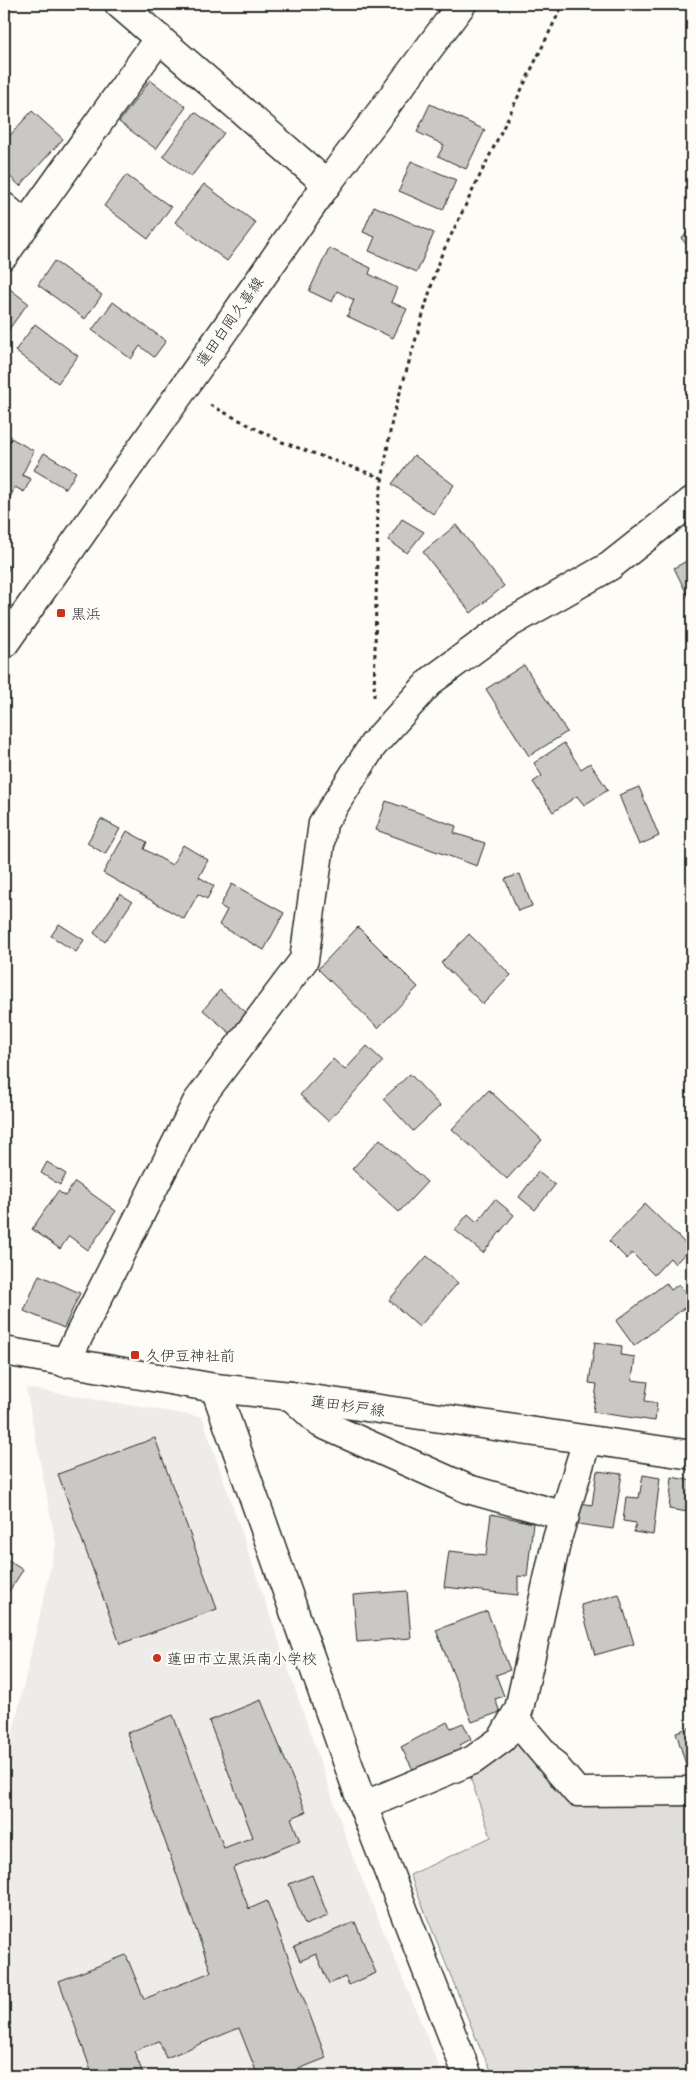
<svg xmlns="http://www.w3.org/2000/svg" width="696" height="2080" viewBox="0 0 696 2080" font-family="Mali,'Klee One',sans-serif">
	<rect width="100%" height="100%" fill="#fdfcf7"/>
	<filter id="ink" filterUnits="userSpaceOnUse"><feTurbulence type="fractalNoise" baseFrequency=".02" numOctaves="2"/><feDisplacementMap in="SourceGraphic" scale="10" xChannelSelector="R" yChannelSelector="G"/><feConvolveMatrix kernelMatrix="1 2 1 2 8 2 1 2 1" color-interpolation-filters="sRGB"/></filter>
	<g filter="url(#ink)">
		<!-- built -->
		<path fill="#edece8" d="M26 1388 202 1417 352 1855 443 2076H4V1771L56 1544Z"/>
		<!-- green -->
		<path fill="#dfdeda" stroke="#858482" d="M520 1741 574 1804 692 1806V2076H494L480 2048 410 1875 491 1837 469 1774Z"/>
		<!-- building -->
		<path fill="#c9c8c4" stroke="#2b2b2b" d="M150 80 186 107 156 149 119 122Z
			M430 104 485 130 466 169 438 156 444 145 417 132Z
			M32 111 63 139 20 186 4 171V142Z
			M195 112 224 133 191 177 163 156Z
			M411 161 456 180 443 210 399 191Z
			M126 175 171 207 148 239 104 206Z
			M204 184 256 223 227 261 175 222Z
			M374 206 434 233 417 272 369 251 375 237 363 232Z
			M692 229V251L681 238Z
			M329 248 371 268 369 274 397 288 391 302 407 309 393 338 347 316 354 300 337 291 332 302 309 291Z
			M54 261 102 295 85 319 38 285Z
			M6 286 28 303 4 336V289Z
			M113 302 166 341 154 357 140 346 131 359 92 330Z
			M35 324 78 356 58 383 15 351Z
			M11 438 34 451 22 475 31 479 24 492 15 487 10 498 4 494V451Z
			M44 453 76 472 66 489 34 470Z
			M414 455 454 485 433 514 392 484Z
			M402 519 424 532 407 553 388 540Z
			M456 525 504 586 471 613 423 552Z
			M692 558V604L674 568Z
			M4 563 10 567 4 576Z
			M524 665 567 732 529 756 486 689Z
			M564 743 581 769 590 763 608 790 584 805 577 796 553 812 533 782 542 776 534 763Z
			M639 787 659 836 639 845 619 795Z
			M386 801 456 826 454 833 485 843 477 866 376 830Z
			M101 819 120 829 105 854 87 843Z
			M127 831 147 842 144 849 172 865 183 845 208 860 199 877 214 886 207 899 198 894 184 919 103 873Z
			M520 874 532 906 518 911 505 879Z
			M232 884 284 913 264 950 219 925 227 910 220 906Z
			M120 894 132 902 105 942 94 933Z
			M59 924 84 940 76 952 51 936Z
			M358 927 418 987 378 1028 318 969Z
			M469 934 511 975 483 1004 441 963Z
			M220 990 248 1014 231 1034 203 1010Z
			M367 1046 383 1061 328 1121 300 1095 333 1059 345 1070Z
			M410 1074 440 1106 413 1131 383 1099Z
			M489 1090 542 1140 507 1179 452 1129Z
			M380 1139 427 1182 399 1212 352 1169Z
			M47 1162 66 1174 60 1185 41 1173Z
			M538 1172 555 1185 535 1210 519 1197Z
			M75 1182 116 1211 88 1250 69 1236 60 1249 32 1229 58 1191 65 1196Z
			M495 1199 514 1215 483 1253 455 1230 468 1214 477 1222Z
			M645 1204 690 1248 675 1264 670 1258 654 1275 632 1253 627 1259 609 1241Z
			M427 1256 458 1283 419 1327 389 1300Z
			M39 1275 80 1293 64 1328 24 1311Z
			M666 1283 671 1290 679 1284 692 1302 634 1346 616 1321Z
			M595 1342 622 1346 621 1355 635 1357 632 1380 648 1382 645 1401 657 1403 655 1421 593 1412 597 1384 589 1383Z
			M155 1438 217 1609 120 1644 58 1474Z
			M597 1471 622 1474 613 1529 578 1524 581 1503 592 1505Z
			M643 1475 660 1478 653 1535 634 1532 636 1523 623 1521 626 1497 639 1498Z
			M672 1477 692 1481V1505L688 1504V1512L669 1509Z
			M491 1514 533 1523 527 1577 518 1576V1595L444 1587 449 1551 486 1555Z
			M4 1558 23 1570 4 1599Z
			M407 1591 411 1638 357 1642 353 1595Z
			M619 1594 634 1644 595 1655 581 1605Z
			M487 1611 510 1670 496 1675 504 1696 495 1699 500 1712 472 1722 436 1630Z
			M261 1700 306 1812 291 1818 300 1841 233 1868 249 1909 267 1901 326 2058 281 2076H258L239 2028 166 2058 159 2041 134 2051 144 2076H93L59 1981 126 1955 144 1999 211 1972 127 1733 173 1715 224 1848 253 1837 209 1721Z
			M447 1722 451 1728 463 1723 471 1739 460 1745 462 1750 416 1775 401 1747Z
			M692 1727V1777L690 1778 676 1732Z
			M312 1875 328 1916 305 1925 289 1884Z
			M355 1922 376 1973 349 1985 345 1977 329 1984 316 1954 300 1961 294 1947Z"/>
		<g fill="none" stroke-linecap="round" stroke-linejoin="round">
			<defs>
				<path id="street" d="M119 4 327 184
					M4 207 25 225
					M4 255 159 38
					M65 1363 197 1102 304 960 323 823 373 745 432 680 510 623 610 566 692 501
					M215 1388 363 1806 468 2076
					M291 1396 320 1423 468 1489 565 1516
					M514 1718 577 1792 692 1791
					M363 1806 473 1760 502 1739 519 1709 557 1539 587 1440"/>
				<path id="secondary" d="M4 644 327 184 462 4
					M4 1351 215 1388 291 1396 692 1455"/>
			</defs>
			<!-- street casing -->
			<use href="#street" stroke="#2b2b2b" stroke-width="31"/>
			<!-- secondary casing -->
			<use href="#secondary" stroke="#2b2b2b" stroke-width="31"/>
			<!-- path -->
			<path stroke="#2b2b2b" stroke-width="3" stroke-dasharray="4 4" stroke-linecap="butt" d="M210 405 282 442 382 478
				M374 697 378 506 392 420 439 260 563 4"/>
			<!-- street -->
			<use href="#street" stroke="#fdfcf7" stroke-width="28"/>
			<!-- secondary -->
			<use href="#secondary" stroke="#fdfcf7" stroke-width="28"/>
		</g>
	</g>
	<!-- markers -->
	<g fill="#c8321e" stroke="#fdfcf7" stroke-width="2">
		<rect x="56" y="608" width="10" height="10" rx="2.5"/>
		<rect x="130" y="1350" width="10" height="10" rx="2.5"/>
		<circle cx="157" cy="1658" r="5"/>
	</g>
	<g text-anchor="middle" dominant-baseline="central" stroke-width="4.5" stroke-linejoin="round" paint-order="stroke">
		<!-- street labels -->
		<g font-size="15" fill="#2b2b2b" stroke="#fdfcf7">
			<text transform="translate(229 321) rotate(-55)">蓮田白岡久喜線</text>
			<text transform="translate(348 1405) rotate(8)">蓮田杉戸線</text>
		</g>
		<!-- poi labels -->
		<g font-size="15" fill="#2b2b2b" stroke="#fdfcf7" text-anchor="start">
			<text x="71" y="613">黒浜</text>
			<text x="145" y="1355">久伊豆神社前</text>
			<text x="167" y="1658">蓮田市立黒浜南小学校</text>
		</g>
	</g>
	<!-- margin -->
	<rect width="696" height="2080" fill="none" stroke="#fdfcf7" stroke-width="20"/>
	<rect x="10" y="10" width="676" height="2060" fill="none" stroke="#2b2b2b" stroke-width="2" filter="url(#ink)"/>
</svg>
